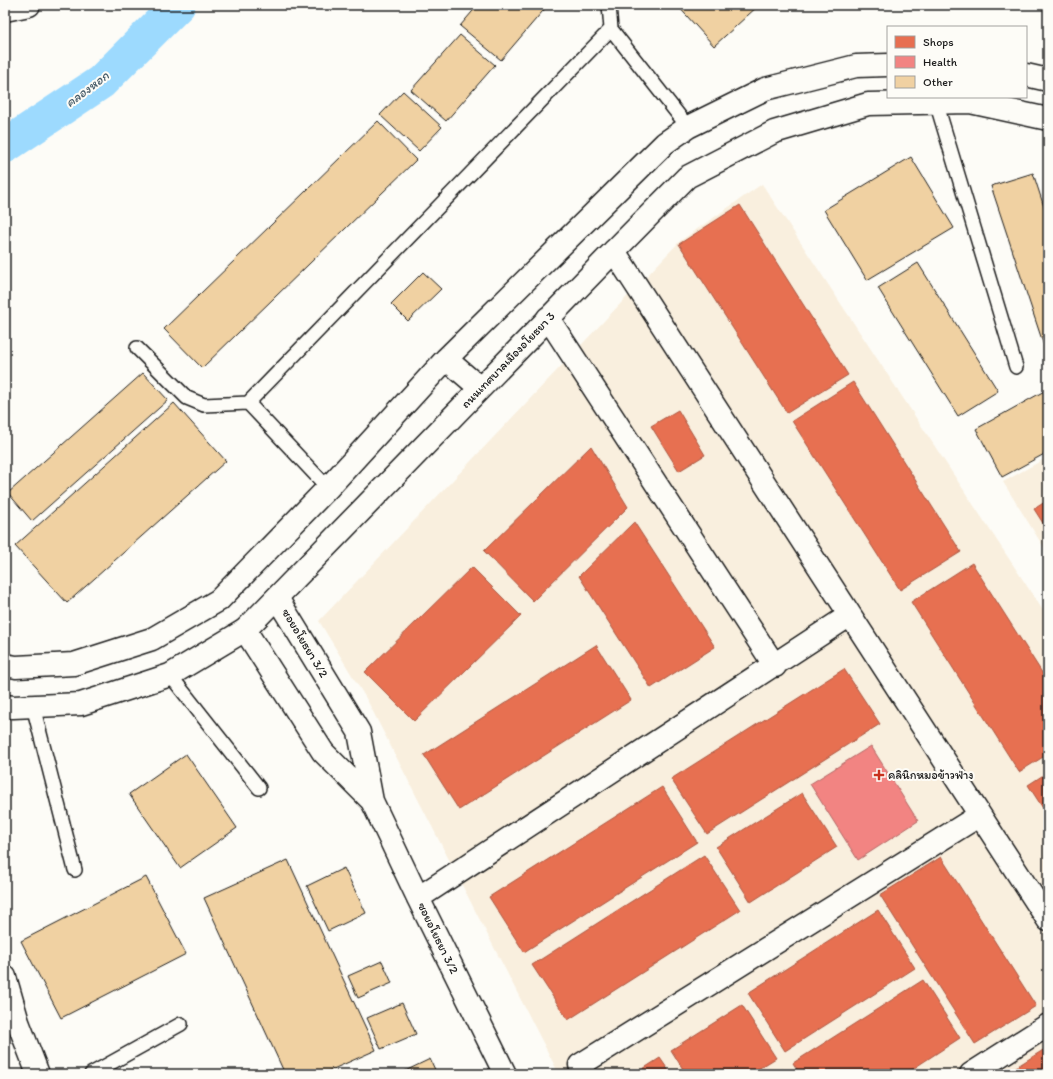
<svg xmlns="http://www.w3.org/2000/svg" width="1053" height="1079" viewBox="0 0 1053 1079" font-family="Itim,'Playpen Sans Thai',sans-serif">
	<rect width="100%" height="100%" fill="#fdfcf7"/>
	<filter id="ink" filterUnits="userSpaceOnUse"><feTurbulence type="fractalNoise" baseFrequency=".025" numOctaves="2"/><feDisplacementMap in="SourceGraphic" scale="8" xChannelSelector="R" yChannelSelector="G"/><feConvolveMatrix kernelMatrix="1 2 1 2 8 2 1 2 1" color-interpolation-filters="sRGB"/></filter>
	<g filter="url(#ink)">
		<!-- built -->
		<path fill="#f9efde" d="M762 184 1048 618V1074H559L367 700 319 621 680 241Z
			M1048 457V554L1003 482Z"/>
		<!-- shops -->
		<path fill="#e76f51" stroke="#aa5641" d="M740 205 848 375 787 413 679 244Z
			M853 382 961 552 900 590 792 421Z
			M678 410 705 455 679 471 651 426Z
			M591 446 628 507 533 601 484 551Z
			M1048 500V531L1034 509Z
			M634 522 715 647 651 688 579 576Z
			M972 563 1048 682V754L1019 772 911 602Z
			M472 567 521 616 414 721 365 672Z
			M596 645 631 700 459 810 424 755Z
			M844 669 880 724 707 834 671 779Z
			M1048 772V816L1028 785Z
			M662 787 697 842 524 952 489 897Z
			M802 793 837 847 751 902 716 847Z
			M704 855 740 910 568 1020 532 965Z
			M941 857 1036 1006 975 1044 880 895Z
			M878 910 915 968 785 1051 748 993Z
			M923 980 960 1038 905 1074H800L793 1063Z
			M742 1005 776 1058 750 1074H686L671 1050Z
			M1048 1047V1074H1005Z
			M660 1058 671 1074H635Z
			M783 1069 787 1074H775Z"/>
		<!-- health -->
		<path fill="#f28482" stroke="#b26563" d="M871 746 918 821 858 860 810 784Z"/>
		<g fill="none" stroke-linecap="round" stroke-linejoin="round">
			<!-- canal -->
			<path stroke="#9ddafe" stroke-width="35" d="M5 146 101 82 178 5"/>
		</g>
		<!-- building -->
		<path fill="#f0d1a2" stroke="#1c1c1c" d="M478 5H548L501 60 460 26Z
			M677 5H758V6L714 46Z
			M460 35 495 65 446 121 411 90Z
			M403 91 442 127 419 151 380 115Z
			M378 121 416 160 202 368 164 329Z
			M911 157 954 228 867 280 824 210Z
			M1033 173 1048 219V355H1047L991 186Z
			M918 263 998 391 958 416 878 288Z
			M423 272 441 289 408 321 391 304Z
			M143 373 168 400 32 521 8 493Z
			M1048 389V452L1002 477 976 429Z
			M174 403 226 461 67 603 15 546Z
			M5 530 10 537 5 540Z
			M186 754 237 828 180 868 129 794Z
			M288 860 376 1050 322 1074H285L204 898Z
			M344 868 366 913 328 931 307 886Z
			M146 877 186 954 61 1018 21 941Z
			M382 961 392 983 358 998 348 976Z
			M402 1003 416 1034 381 1049 367 1018Z
			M430 1059 437 1074H399Z"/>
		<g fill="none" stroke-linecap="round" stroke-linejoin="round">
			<defs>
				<path id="service" d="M609 5 611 29
					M936 102 1016 367
					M137 348 187 398 204 405 248 403
					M328 488 248 403 611 29 688 127
					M170 675 259 788
					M33 706 75 870
					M91 1074 181 1024"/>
				<path id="minor" d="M5 10 29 5
					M614 251 1048 920
					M548 318 775 666
					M277 598 359 732 372 801 418 898 505 1074
					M245 630 323 752 372 801
					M418 898 850 615
					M5 977 18 1022 38 1074
					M580 1065 980 815
					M971 1074 1048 1025"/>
				<path id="tertiary" d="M1026 75 1048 80
					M446 359 480 388
					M5 665 16 667 74 664 152 639 219 600 328 488 446 359 665 143 688 127 765 89 856 66 888 65
					M5 706 13 707 81 704 170 675 245 630 614 251 687 177 774 132 868 104 970 102 1048 119"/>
			</defs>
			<!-- service casing -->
			<use href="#service" stroke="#1c1c1c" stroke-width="16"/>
			<!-- minor casing -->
			<use href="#minor" stroke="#1c1c1c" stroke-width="25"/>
			<!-- tertiary casing -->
			<use href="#tertiary" stroke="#1c1c1c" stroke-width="25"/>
			<!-- service -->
			<use href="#service" stroke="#fdfcf7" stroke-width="13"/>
			<!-- minor -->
			<use href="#minor" stroke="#fdfcf7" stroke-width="22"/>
			<!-- tertiary -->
			<use href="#tertiary" stroke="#fdfcf7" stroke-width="22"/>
		</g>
	</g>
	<!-- markers -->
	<path fill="#c8321e" stroke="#fdfcf7" stroke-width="1.5" d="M877 769h4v4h4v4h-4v4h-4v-4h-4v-4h4z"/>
	<g text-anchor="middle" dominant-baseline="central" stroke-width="4" stroke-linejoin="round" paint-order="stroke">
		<!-- street labels -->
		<g font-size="12" fill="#1c1c1c" stroke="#fdfcf7">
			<text transform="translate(508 360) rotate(-46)">ถนนเทศบาลเมืองอโยธยา 3</text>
			<text transform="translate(305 643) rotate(59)">ซอยอโยธยา 3/2</text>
			<text transform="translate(438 938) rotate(64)">ซอยอโยธยา 3/2</text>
		</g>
		<!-- poi labels -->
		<g font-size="12" fill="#1c1c1c" stroke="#fdfcf7" text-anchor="start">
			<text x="888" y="775">คลินิกหมอข้าวฟ่าง</text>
		</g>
		<!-- water labels -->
		<g font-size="13" font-style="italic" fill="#495e6b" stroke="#fdfcf7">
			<text transform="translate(87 89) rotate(-37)">คลองหอก</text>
		</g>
	</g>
	<!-- margin -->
	<rect width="1053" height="1079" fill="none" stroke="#fdfcf7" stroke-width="20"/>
	<rect x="10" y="10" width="1033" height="1059" fill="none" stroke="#1c1c1c" stroke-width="1.5" filter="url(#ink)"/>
	<!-- legend -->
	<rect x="887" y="26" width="140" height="72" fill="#fdfcf7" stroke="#a3a29f"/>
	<rect x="895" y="36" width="20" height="12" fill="#e76f51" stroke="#a3a29f"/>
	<text x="923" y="46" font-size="12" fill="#1c1c1c">Shops</text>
	<rect x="895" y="56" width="20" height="12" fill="#f28482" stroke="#a3a29f"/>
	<text x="923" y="66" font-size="12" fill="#1c1c1c">Health</text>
	<rect x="895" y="76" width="20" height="12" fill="#f0d1a2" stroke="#a3a29f"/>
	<text x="923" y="86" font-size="12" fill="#1c1c1c">Other</text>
</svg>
